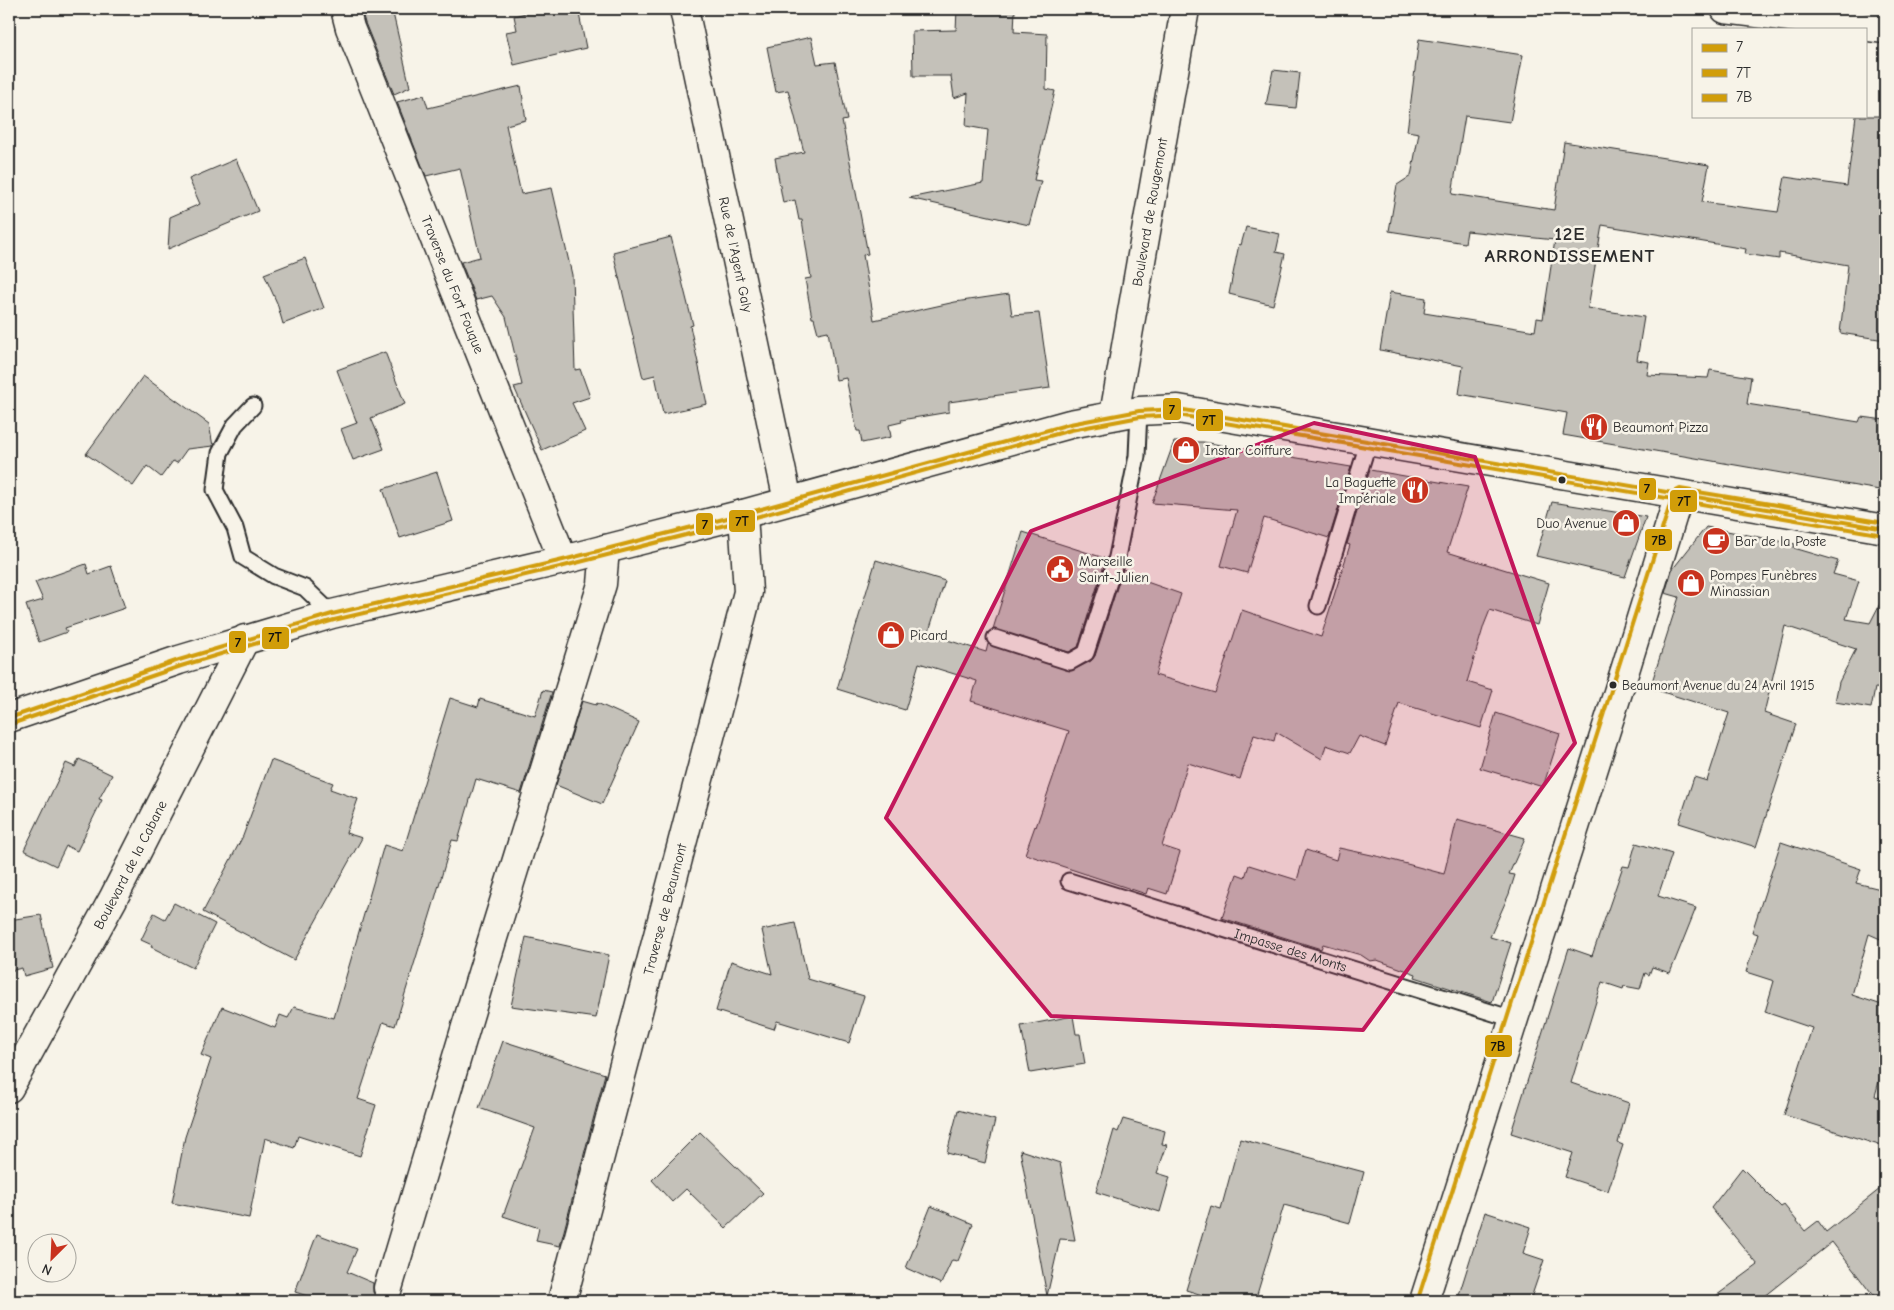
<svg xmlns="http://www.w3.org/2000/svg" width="1894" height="1310" viewBox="0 0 1894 1310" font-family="'Comic Neue',sans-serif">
	<rect width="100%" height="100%" fill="#f7f3e8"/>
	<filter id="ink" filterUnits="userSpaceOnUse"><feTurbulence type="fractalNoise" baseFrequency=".02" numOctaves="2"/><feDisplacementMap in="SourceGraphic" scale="10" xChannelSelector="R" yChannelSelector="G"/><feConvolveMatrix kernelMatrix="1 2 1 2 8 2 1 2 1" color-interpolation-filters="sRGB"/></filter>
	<g filter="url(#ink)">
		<!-- building -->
		<path fill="#c4c1b9" stroke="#2b2b2b" d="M361 9H392L410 87 394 94 365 23Z
			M541 9H578L586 48 514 65 506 32 517 30 514 16Z
			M957 9H1015L1014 32 1047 34 1046 89 1055 91 1034 180 1041 181 1029 225 909 198 983 183 988 130 966 126 968 93 954 98 951 76H913L912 31 956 30Z
			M811 37 817 64 835 62 847 120 842 121 868 254 863 255 874 320 955 302 1009 294 1012 315 1039 313 1050 388 949 402V412L901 420 902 422 889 425 891 437 862 443 860 431H857L846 378 836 380 828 331 818 333 814 318H812L805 279 811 278 802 220H799L795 200 783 203 775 158 804 152 788 90 776 92 767 47Z
			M1419 39 1523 55 1510 122 1465 116 1452 194 1554 210 1564 142 1709 165 1702 202 1778 212 1785 177 1847 186 1856 116H1885V340L1840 333 1848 265 1779 253V259L1745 254 1746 249 1602 225 1588 308 1644 317 1637 360 1649 362 1647 375 1708 378 1710 370 1751 377 1747 404 1859 422 1861 417 1885 420V491L1563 435 1567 413 1459 394 1463 366 1380 350 1390 292 1426 298 1424 313 1535 331 1537 318 1543 319 1555 240 1467 231 1465 243 1389 231 1397 185 1411 176 1419 133 1407 131Z
			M1273 70 1300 73 1296 108 1266 105Z
			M521 86 526 120 506 125 521 194 552 188 572 275 575 370 580 369 590 397 572 403 585 431 542 450 514 387 522 385 506 317 492 296 476 300 461 262 480 257 460 168 426 176 397 102 424 95 428 108Z
			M236 159 258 211 168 249 170 217 200 204 189 179Z
			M1246 227 1280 234 1276 252 1285 254 1273 305 1229 294 1239 244 1241 245Z
			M671 237 693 325 690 326 707 404 663 414 655 375 643 378 613 252Z
			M305 258 324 308 283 324 277 303 264 274Z
			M385 352 405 404 371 418 384 449 353 460 341 429 357 423 337 370Z
			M143 376 209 424 213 446 187 449 177 463 173 461 161 477 147 466 133 486 86 454Z
			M1174 442H1203L1351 467 1329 538 1264 518 1247 573 1221 566 1237 510 1152 503Z
			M1370 470 1468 487 1447 552 1549 583 1537 625 1490 610 1484 625 1467 682 1493 690 1481 728 1399 703 1385 746 1359 736 1350 753 1326 745 1322 759 1276 732 1274 741 1254 735 1240 779 1188 763 1162 846 1180 852 1167 894 1148 888 1146 894 1025 854 1035 826 1036 827 1069 731 971 701 977 681 919 663 905 710 837 689 876 560 945 581 928 634 986 652 988 644 1071 671 1091 661 1095 656 1123 569 1145 577 1144 581 1181 594 1155 675 1215 693 1242 610 1321 637 1350 545 1347 544Z
			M437 472 453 521 400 538 383 489Z
			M1552 502 1646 517 1625 577 1536 556Z
			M1706 527 1795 544 1794 548 1838 561 1833 574 1859 581 1846 619 1870 623 1885 594V689L1875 688 1871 708 1835 702 1839 682 1856 649 1785 626 1764 713 1796 724 1756 847 1679 823 1694 777 1707 781 1729 713 1650 688 1679 597 1665 593 1672 570Z
			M1023 532 1104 558 1103 561 1105 562 1078 647 1069 652 993 629Z
			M86 564 89 574 111 566 125 608 65 628 67 632 39 642 26 605 43 600 35 582Z
			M543 690 552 692 521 793 476 779 458 841 452 840 432 909 424 935H423L395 1026 383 1022 358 1099 376 1105 360 1156 298 1136 294 1148 265 1138 249 1218 172 1203 185 1137 211 1059 201 1055 222 1007 275 1028 280 1015 288 1018 294 1007 334 1018 384 845 403 851 450 698 478 707 480 699 535 716Z
			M582 701 596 705 597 703 639 722 602 804 556 785Z
			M1496 713 1560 734 1543 787 1480 768Z
			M79 759 112 775 99 799 102 800 77 851 66 846 56 866 24 850 66 763 75 767Z
			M271 760 333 783 330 789 358 799 346 833 362 838 294 960 203 912 243 836Z
			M1457 819 1525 838 1509 874 1515 875 1509 894 1490 937 1511 943 1492 1002 1415 977 1416 974 1377 960 1370 961 1361 955 1323 944 1321 949 1222 918 1237 874 1245 877 1249 865 1297 880 1306 850 1336 860 1339 848 1381 857 1444 874Z
			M1781 842 1861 869 1856 883 1885 890V941L1869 934 1852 995 1885 1006V1059L1875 1096 1885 1099V1147L1784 1115 1812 1028 1765 1012 1774 981 1746 972 1758 934 1752 932Z
			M1636 843 1672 854 1658 896 1696 908 1670 973 1652 967 1649 975 1645 973 1640 989 1624 986 1623 989 1602 982 1571 1083 1629 1103 1618 1143 1623 1145 1608 1191 1565 1177 1573 1153 1511 1133 1569 948 1592 956 1623 866 1629 867Z
			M174 903 215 924 193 968 151 947 152 945 141 940 154 913 165 919Z
			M41 915 53 968 24 976 22 968 9 971V920Z
			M795 923 808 979 864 996 849 1043 777 1021 774 1029 716 1011 731 961 772 974 762 930Z
			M526 937 609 955 596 1018 511 1006Z
			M1073 1016 1076 1034H1080L1085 1064 1030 1073 1021 1026Z
			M503 1041 605 1074 560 1246 536 1241 539 1228 503 1216 535 1128 479 1108Z
			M958 1110 995 1120 985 1163 947 1153Z
			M1123 1119 1165 1131 1162 1144 1167 1145 1157 1173 1170 1177 1160 1212 1096 1192 1114 1130 1118 1132Z
			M700 1132 763 1193 726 1228 686 1189 672 1202 652 1180Z
			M1240 1139 1364 1172 1350 1223 1284 1205 1255 1301H1222L1186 1290 1211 1206 1221 1209Z
			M1020 1150 1060 1163 1075 1240 1060 1239 1047 1296Z
			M1742 1168 1781 1207 1784 1205 1805 1231 1818 1221 1826 1232 1885 1185V1301H1877L1832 1242 1758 1301H1709L1758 1265 1711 1208Z
			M931 1206 973 1224 958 1261 952 1260 941 1284 906 1268Z
			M1485 1212 1531 1227 1523 1253 1544 1260 1530 1301H1457Z
			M317 1234 357 1249 347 1272 373 1283V1292L376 1298 381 1301H323L295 1292Z"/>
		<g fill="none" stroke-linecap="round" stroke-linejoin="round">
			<defs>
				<g id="lane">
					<path d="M253 406 235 425 220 453 215 490 235 528 243 557 274 576 305 588 332 614"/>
					<path d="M1318 606 1369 440"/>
					<path d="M995 638 1070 662 1086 653 1117 557 1137 456 1139 411"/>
					<path id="s1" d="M1069 881 1513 1019"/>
				</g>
				<g id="street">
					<path id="s2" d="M345 9 350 28 372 82 563 560"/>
					<path id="s3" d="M684 9 788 501"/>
					<path d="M1725 9 1885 29"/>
					<path id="s4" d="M1114 415 1185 9"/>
					<path id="s5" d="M9 1088 113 899 245 639"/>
					<path d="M388 1288 479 983 602 584 605 549"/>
					<path id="s6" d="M562 1301 748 592 743 514"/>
				</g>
				<path id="secondary" d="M9 718 179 660 332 614 563 560 743 514 1070 424 1139 411 1178 409 1885 529
					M1424 1301 1626 667 1679 495"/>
			</defs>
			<!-- lane casing -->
			<use href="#lane" stroke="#2b2b2b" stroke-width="19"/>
			<!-- street casing -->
			<use href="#street" stroke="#2b2b2b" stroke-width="31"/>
			<!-- secondary casing -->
			<use href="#secondary" stroke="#2b2b2b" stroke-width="31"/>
			<!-- lane -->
			<use href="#lane" stroke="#f7f3e8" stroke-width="15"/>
			<!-- street -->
			<use href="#street" stroke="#f7f3e8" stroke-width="28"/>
			<!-- secondary -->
			<use href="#secondary" stroke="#f7f3e8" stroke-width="28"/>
			<defs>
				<path id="bus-1" d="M9 718 179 660 332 614 563 560 743 514 1070 424 1139 411 1178 409 1885 529"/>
				<path id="bus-2" d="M11 724 181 666 334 620 564 566 745 520 1071 430 1140 417 1178 415 1884 535"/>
				<path id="bus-3" d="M1418 1299 1674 492 1680 489 1885 523"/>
			</defs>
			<!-- bus-1 casing -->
			<use href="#bus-1" stroke="#f7f3e8" stroke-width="8"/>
			<!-- bus-2 casing -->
			<use href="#bus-2" stroke="#f7f3e8" stroke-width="8"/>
			<!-- bus-3 casing -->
			<use href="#bus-3" stroke="#f7f3e8" stroke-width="8"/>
			<!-- bus-1 -->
			<use href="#bus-1" stroke="#d19d09" stroke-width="4"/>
			<!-- bus-2 -->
			<use href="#bus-2" stroke="#d19d09" stroke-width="4"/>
			<!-- bus-3 -->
			<use href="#bus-3" stroke="#d19d09" stroke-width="4"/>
		</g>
	</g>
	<!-- marked area -->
	<path fill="#c2185b" fill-opacity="0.2" stroke="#c2185b" stroke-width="4" stroke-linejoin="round" d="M1314 423 1475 457 1575 743 1363 1030 1051 1016 886 818 1031 531Z"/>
	<!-- icons -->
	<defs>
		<symbol id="restaurant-disc" viewBox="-11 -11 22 22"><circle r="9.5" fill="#c8321e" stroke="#f7f3e8"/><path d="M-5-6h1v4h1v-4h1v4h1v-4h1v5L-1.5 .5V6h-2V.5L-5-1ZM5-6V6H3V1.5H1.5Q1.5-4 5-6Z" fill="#fff"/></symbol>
		<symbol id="shop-disc" viewBox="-11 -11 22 22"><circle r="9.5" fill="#c8321e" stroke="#f7f3e8"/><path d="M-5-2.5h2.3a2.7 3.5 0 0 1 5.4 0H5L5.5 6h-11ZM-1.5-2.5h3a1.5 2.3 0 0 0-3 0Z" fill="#fff"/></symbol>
		<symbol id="cafe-disc" viewBox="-11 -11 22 22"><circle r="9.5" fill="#c8321e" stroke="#f7f3e8"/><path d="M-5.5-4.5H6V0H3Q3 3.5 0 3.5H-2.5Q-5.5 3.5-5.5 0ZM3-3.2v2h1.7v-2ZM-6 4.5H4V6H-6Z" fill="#fff"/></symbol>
		<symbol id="civic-disc" viewBox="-11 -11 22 22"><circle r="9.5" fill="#c8321e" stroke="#f7f3e8"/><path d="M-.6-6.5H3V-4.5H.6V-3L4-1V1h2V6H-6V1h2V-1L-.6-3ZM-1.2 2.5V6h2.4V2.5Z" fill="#fff"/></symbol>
	</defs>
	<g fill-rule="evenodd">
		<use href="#restaurant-disc" x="1578" y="411" width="32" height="32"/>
		<use href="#shop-disc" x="1170" y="434" width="32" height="32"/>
		<use href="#restaurant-disc" x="1399" y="474" width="32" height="32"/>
		<use href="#shop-disc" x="1610" y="507" width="32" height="32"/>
		<use href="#cafe-disc" x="1700" y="525" width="32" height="32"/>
		<use href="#civic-disc" x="1044" y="553" width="32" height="32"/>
		<use href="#shop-disc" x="1675" y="567" width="32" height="32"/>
		<use href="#shop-disc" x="875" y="619" width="32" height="32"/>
	</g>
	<!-- markers -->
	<g fill="#2b2b2b" stroke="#f7f3e8" stroke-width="2">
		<circle cx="1562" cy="480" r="4.5"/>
		<circle cx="1613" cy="685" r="4.5"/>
	</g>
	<g text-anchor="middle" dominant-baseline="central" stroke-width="5" stroke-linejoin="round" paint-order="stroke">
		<!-- bus labels -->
		<g font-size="13" fill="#2b2b2b" stroke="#f7f3e8" text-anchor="start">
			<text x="1622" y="685">Beaumont Avenue du 24 Avril 1915</text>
		</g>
		<!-- street labels -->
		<g font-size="14" fill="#2b2b2b" stroke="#f7f3e8">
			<text stroke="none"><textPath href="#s4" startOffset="206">Boulevard de Rougemont</textPath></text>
			<text stroke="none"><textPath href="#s3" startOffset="251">Rue de l'Agent Galy</textPath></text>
			<text stroke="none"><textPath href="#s2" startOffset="296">Traverse du Fort Fouque</textPath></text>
			<text stroke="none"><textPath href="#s5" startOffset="254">Boulevard de la Cabane</textPath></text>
			<text stroke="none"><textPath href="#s6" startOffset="405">Traverse de Beaumont</textPath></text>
			<text stroke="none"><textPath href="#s1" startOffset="232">Impasse des Monts</textPath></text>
		</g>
		<!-- poi labels -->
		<g font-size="14" fill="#2b2b2b" stroke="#f7f3e8" text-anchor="start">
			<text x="1613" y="427">Beaumont Pizza</text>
			<text x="1205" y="450">Instar Coiffure</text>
			<text x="1396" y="482" text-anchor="end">La Baguette<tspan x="1396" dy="16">Impériale</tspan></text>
			<text x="1607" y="523" text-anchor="end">Duo Avenue</text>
			<text x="1735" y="541">Bar de la Poste</text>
			<text x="1079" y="561">Marseille<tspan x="1079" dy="16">Saint-Julien</tspan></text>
			<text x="1710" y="575">Pompes Funèbres<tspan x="1710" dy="16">Minassian</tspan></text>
			<text x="910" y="635">Picard</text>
		</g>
		<!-- district labels -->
		<g font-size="19" font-weight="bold" letter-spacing="1" fill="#2b2b2b" stroke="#f7f3e8">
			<text x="1570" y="234">12E<tspan x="1570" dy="22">ARRONDISSEMENT</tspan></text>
		</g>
	</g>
	<g stroke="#f7f3e8" stroke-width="2">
		<rect x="1162" y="397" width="20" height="24" rx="5" fill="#d19d09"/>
		<rect x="1195" y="408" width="29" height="24" rx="5" fill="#d19d09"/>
		<rect x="1638" y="477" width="19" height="24" rx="5" fill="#d19d09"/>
		<rect x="1669" y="489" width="29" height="24" rx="5" fill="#d19d09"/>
		<rect x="728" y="509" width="28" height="24" rx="5" fill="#d19d09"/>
		<rect x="695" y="512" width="19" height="24" rx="5" fill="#d19d09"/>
		<rect x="1644" y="528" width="29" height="24" rx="5" fill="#d19d09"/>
		<rect x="261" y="626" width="29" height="24" rx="5" fill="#d19d09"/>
		<rect x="228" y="630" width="19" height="24" rx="5" fill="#d19d09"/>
		<rect x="1484" y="1034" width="29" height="24" rx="5" fill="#d19d09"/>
	</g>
	<g font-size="14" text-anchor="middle" font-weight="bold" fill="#111">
		<text x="1172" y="414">7</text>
		<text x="1209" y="425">7T</text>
		<text x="1647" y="493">7</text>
		<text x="1684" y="506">7T</text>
		<text x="742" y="526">7T</text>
		<text x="705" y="529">7</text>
		<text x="1659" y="545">7B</text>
		<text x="275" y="642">7T</text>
		<text x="238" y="647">7</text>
		<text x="1498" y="1051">7B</text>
	</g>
	<!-- margin -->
	<rect width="1894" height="1310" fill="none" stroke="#f7f3e8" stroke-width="30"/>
	<rect x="15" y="15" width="1864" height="1280" fill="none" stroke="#2b2b2b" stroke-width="2" filter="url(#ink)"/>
	<!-- legend -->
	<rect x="1692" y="28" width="175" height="90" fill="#f7f3e8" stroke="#a5a39c"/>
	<rect x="1702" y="44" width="25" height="8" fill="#d19d09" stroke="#a5a39c"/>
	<text x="1736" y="52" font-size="15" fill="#2b2b2b">7</text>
	<rect x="1702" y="69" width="25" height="8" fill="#d19d09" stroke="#a5a39c"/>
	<text x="1736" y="78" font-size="15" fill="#2b2b2b">7T</text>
	<rect x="1702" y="94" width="25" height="8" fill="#d19d09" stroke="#a5a39c"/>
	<text x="1736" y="102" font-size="15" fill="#2b2b2b">7B</text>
	<!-- north arrow -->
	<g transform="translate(52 1258) rotate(204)"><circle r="24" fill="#f7f3e8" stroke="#a5a39c"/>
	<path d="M0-4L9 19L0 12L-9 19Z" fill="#c8321e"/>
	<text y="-8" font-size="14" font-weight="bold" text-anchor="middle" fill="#2b2b2b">N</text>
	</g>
</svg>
